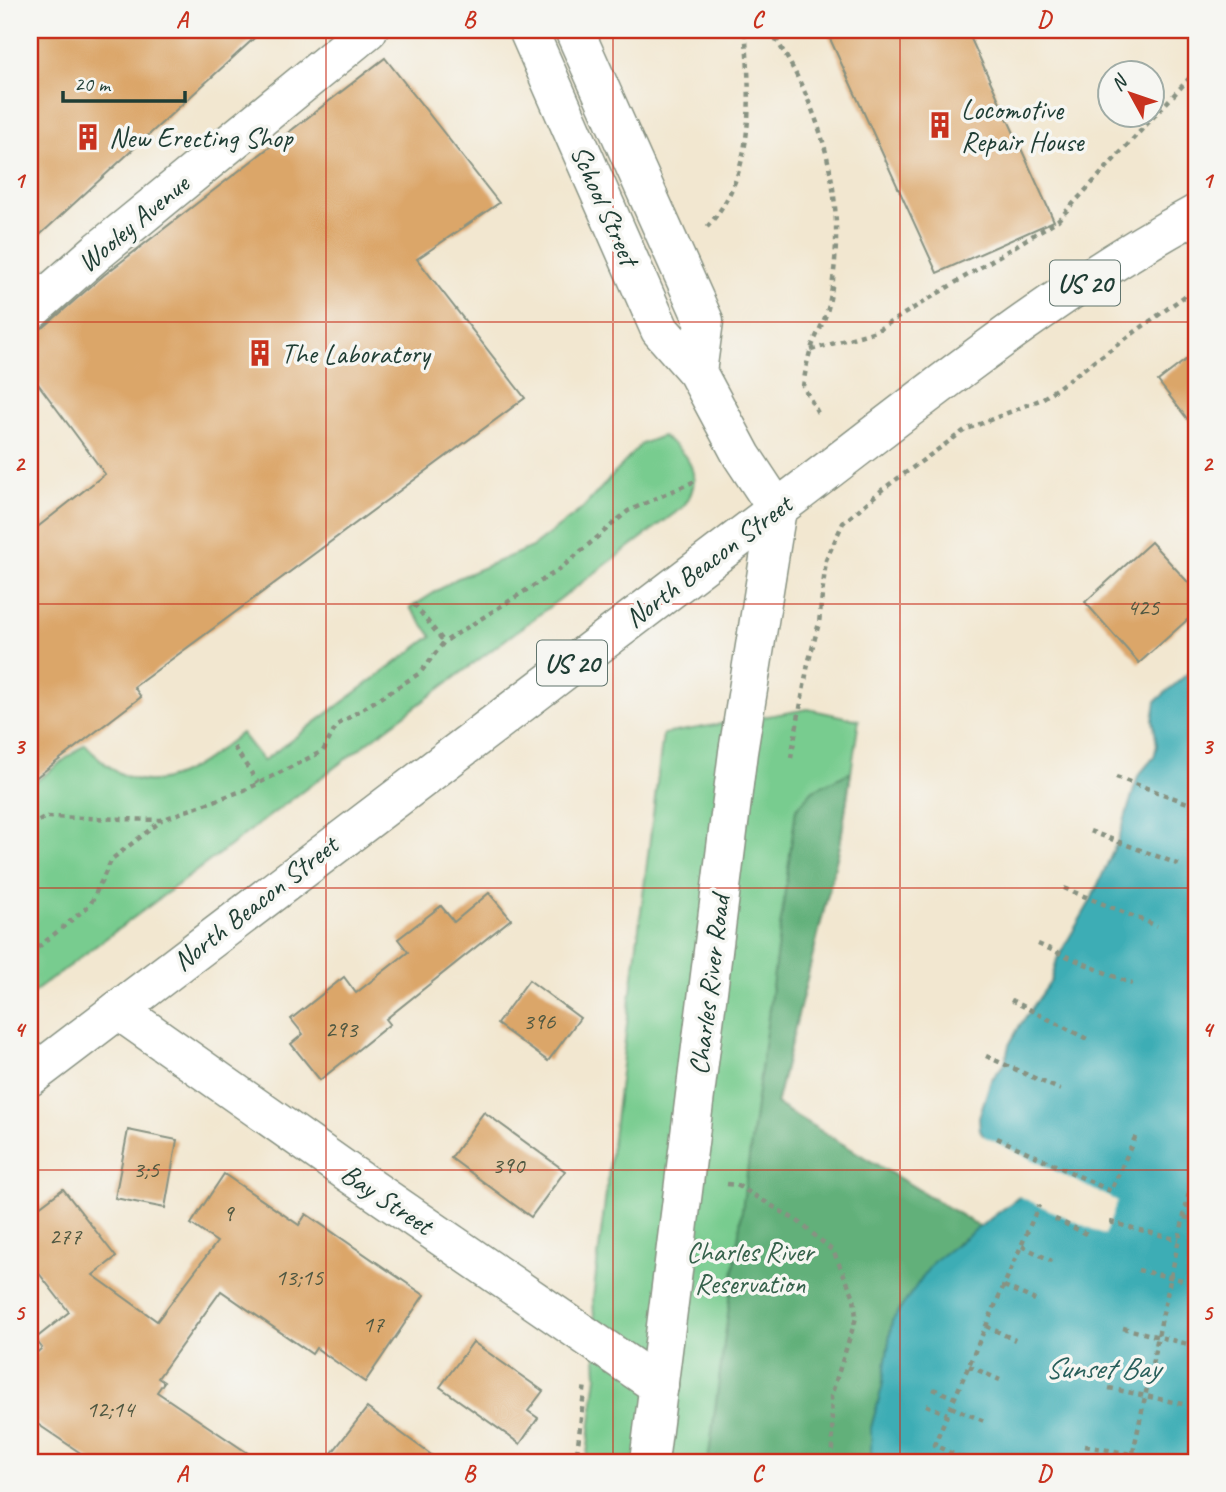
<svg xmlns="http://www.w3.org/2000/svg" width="1226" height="1492" viewBox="0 0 1226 1492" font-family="Caveat,sans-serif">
	<rect width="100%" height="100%" fill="#f6f6f2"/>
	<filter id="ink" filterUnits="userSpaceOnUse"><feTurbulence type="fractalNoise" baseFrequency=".0143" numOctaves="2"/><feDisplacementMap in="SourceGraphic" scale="14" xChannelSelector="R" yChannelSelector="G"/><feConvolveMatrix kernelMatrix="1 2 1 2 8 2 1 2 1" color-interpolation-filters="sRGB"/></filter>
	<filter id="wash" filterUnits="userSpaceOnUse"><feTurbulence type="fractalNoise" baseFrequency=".00686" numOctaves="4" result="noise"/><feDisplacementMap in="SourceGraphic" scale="28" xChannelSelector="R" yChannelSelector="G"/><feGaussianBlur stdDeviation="1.57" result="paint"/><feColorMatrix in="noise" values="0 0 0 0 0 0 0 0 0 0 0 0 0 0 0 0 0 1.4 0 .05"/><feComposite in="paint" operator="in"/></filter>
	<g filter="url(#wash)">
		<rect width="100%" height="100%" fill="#f2e7d0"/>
		<!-- green -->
		<path fill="#78cc8f" stroke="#4c8462" stroke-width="2" d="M662 436C689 454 706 477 683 507L30 995V786L85 744C142 809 184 778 241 733L263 761 432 636 410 608 456 579 532 547 582 509 641 444Z
			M808 709 859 720 840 845 776 1104 982 1228 892 1321 882 1388 871 1428V1462H586L597 1376 593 1298 663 734Z"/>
		<!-- forest -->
		<path fill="#62b07a" stroke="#407657" stroke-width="2" d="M851 772 840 845 776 1104 982 1228 956 1243 892 1321 882 1388 871 1428V1462H708L796 809 813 790Z"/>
		<!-- water -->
		<path fill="#3cadb5" stroke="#2e7574" stroke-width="2" d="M1196 666V1462H871V1428L882 1388 892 1321 933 1262 1019 1197 1030 1180 1018 1163 984 1138 980 1130 979 1117 991 1080 1005 1063 1009 1045 1020 1025 1051 981 1058 957 1090 902 1119 838 1138 776 1154 757 1157 745 1153 720 1156 701Z"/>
		<!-- pier -->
		<path fill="#f2e7d0" d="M977 1133 1117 1201 1105 1235 1016 1195 1026 1180 1015 1165 982 1141Z"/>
		<g id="blocks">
			<!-- building -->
			<path fill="#dba669" d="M30 30H263L30 244Z
				M826 30H967L1054 221 937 273Z
				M385 58 499 203 417 259 525 398 134 687 141 697 30 782V533L105 474 30 373V332L44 327 104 275Z
				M1196 352V430L1158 381Z
				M1151 542 1196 591V612L1139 663 1085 602Z
				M489 893 511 919 386 1019 390 1024 320 1080 291 1044 303 1034 291 1019 344 977 356 993 408 952 398 939 441 906 454 922Z
				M529 980 580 1018 548 1061 497 1024Z
				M484 1112 565 1171 531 1217 451 1158Z
				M128 1130 177 1140 165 1208 115 1198Z
				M224 1174 299 1225 306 1214 424 1295 365 1382 316 1348 312 1354 221 1291 158 1378 164 1382 157 1392 261 1462H94L30 1419V1359L42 1348 35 1339 69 1312 30 1262V1214L63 1189 116 1257 93 1275 157 1321 217 1242 191 1224Z
				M473 1342 543 1391 528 1411 538 1418 520 1444 440 1387Z
				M367 1408 441 1462H325Z"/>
		</g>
	</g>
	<g filter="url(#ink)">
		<use href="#blocks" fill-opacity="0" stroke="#889282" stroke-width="2"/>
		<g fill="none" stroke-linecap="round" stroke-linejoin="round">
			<defs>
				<path id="street" d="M528 30 660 330 697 372 742 456 777 509
					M574 30 704 321 697 372
					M30 311 97 252 368 30
					M118 1010 349 1173 659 1386"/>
				<path id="secondary" d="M649 1462 738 752 777 509"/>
				<path id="primary" d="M30 1077C273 891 516 705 761 521 903 415 1041 298 1196 214"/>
			</defs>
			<!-- street casing -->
			<use href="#street" stroke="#889282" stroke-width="41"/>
			<!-- secondary casing -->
			<use href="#secondary" stroke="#889282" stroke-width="41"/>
			<!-- primary casing -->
			<use href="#primary" stroke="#889282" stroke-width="41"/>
			<!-- path -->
			<path stroke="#889282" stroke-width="4.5" stroke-dasharray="5 5" stroke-linecap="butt" d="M770 30C826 115 849 203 829 304 826 320 816 334 811 349 807 361 805 374 803 386L818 413
				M707 227C756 173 751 97 745 30
				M811 350 876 331 1058 220 1196 71
				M414 604 444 642
				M234 747 258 783
				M791 758 808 664 819 623 826 560 843 523 883 489 965 430 1042 399 1196 288
				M1116 777 1196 806
				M30 826 46 817 161 820 247 789 323 751 337 725 420 673 444 642 560 569 628 511 695 481
				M1090 831 1183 866
				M1064 888 1157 926
				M1038 944 1132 984
				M30 954 90 905 112 859 161 821
				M1011 1000 1091 1041
				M986 1056 1061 1090
				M997 1138 1111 1191 1137 1133
				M727 1184 737 1185 799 1222 833 1251 854 1297 856 1318 831 1396 833 1449 829 1462
				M1184 1217 1196 1220
				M1055 1219 1087 1234
				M1110 1222 1179 1240
				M1022 1246 1052 1261
				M1138 1270 1196 1283
				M1004 1286 1035 1300
				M986 1326 1015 1340
				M1123 1328 1196 1346
				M969 1366 1000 1380
				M1109 1388 1196 1407
				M933 1389 955 1398
				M926 1405 947 1414
				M951 1407 984 1421
				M1085 1446 1178 1462
				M962 1458 934 1445 1039 1205
				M576 1462 585 1383
				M1131 1462 1196 1160"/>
			<!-- street -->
			<use href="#street" stroke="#fff" stroke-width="38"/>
			<!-- secondary -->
			<use href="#secondary" stroke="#fff" stroke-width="38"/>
			<!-- primary -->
			<use href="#primary" stroke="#fff" stroke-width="38"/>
		</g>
	</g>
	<!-- grid -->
	<path fill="none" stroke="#c8321e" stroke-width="2" stroke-opacity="0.55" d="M326 30V1462M613 30V1462M900 30V1462M30 322H1196M30 604H1196M30 888H1196M30 1170H1196"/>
	<!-- icons -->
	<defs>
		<symbol id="building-bare" viewBox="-9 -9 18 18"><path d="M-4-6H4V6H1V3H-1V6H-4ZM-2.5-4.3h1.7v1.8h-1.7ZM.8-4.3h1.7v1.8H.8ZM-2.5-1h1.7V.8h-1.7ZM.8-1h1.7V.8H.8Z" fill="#c8321e" stroke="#f6f6f2" stroke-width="2.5" paint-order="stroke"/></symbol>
	</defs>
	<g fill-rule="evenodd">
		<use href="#building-bare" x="921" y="106" width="38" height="38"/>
		<use href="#building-bare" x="69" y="118" width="38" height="38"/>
		<use href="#building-bare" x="241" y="334" width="38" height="38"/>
	</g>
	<g text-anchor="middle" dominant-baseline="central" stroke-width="7" stroke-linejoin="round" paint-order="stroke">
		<!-- number labels -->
		<g font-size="24" fill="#4e5741">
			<text x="1143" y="607">425</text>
			<text x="539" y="1021">396</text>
			<text x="341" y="1029">293</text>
			<text x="508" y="1165">390</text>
			<text x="146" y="1169">3;5</text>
			<text x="228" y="1213">9</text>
			<text x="65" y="1236">277</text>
			<text x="299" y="1277">13;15</text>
			<text x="373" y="1324">17</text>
			<text x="110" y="1409">12;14</text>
		</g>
		<!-- shield labels -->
		<g fill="#f6f6f2" stroke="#60746d" stroke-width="2">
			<rect x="1050" y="260.5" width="70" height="45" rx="5"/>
			<rect x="537" y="640.5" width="70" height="45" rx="5"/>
		</g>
		<g font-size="26" font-weight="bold" fill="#1f3d34">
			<text x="1085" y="283">US 20</text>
			<text x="572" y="663">US 20</text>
		</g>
		<!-- poi labels -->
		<g font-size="28" fill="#1f3d34" stroke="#f6f6f2" text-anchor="start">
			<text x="961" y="109">Locomotive<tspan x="961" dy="32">Repair House</tspan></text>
			<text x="109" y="137">New Erecting Shop</text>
			<text x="281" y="353">The Laboratory</text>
		</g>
		<!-- street labels -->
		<g font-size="28" fill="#1f3d34" stroke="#f6f6f2">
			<text transform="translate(605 205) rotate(66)">School Street</text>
			<text transform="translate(133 223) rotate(-40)">Wooley Avenue</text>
			<text transform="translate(708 561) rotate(-37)">North Beacon Street</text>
			<text transform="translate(255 903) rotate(-38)">North Beacon Street</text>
			<text transform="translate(709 985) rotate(-83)">Charles River Road</text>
			<text transform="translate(387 1199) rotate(34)">Bay Street</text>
		</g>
		<!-- park labels -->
		<g font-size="28" fill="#35614b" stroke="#f6f6f2">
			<text x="750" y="1251">Charles River<tspan x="750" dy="32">Reservation</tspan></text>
		</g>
		<!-- water labels -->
		<g font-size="30" font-style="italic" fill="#285f5b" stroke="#f6f6f2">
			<text x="1102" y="1368">Sunset Bay</text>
		</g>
	</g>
	<!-- margin -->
	<rect width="1226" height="1492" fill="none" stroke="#f6f6f2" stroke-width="77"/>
	<!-- north arrow -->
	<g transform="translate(1131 94) rotate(310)"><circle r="33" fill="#f6f6f2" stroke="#a0aca6" stroke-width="2"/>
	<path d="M0-5L12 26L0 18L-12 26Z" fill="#c8321e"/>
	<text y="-10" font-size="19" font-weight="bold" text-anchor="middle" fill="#1f3d34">N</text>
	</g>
	<!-- scale -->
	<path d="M63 91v10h122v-10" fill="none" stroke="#1f3d34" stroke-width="3.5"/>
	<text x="74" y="91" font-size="21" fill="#1f3d34" stroke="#f6f6f2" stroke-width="5" paint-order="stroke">20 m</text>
	<rect x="38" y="38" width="1150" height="1416" fill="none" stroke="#c8321e" stroke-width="2.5"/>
	<g font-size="23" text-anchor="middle" font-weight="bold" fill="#c8321e">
		<text x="182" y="27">A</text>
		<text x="469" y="27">B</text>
		<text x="757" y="27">C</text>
		<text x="1044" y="27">D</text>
		<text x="19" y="188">1</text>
		<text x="1207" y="188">1</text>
		<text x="19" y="471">2</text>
		<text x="1207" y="471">2</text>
		<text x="19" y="754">3</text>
		<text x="1207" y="754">3</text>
		<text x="19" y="1037">4</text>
		<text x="1207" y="1037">4</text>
		<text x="19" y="1320">5</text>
		<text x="1207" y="1320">5</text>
		<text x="182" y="1481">A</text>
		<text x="469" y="1481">B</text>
		<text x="757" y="1481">C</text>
		<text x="1044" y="1481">D</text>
	</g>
</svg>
